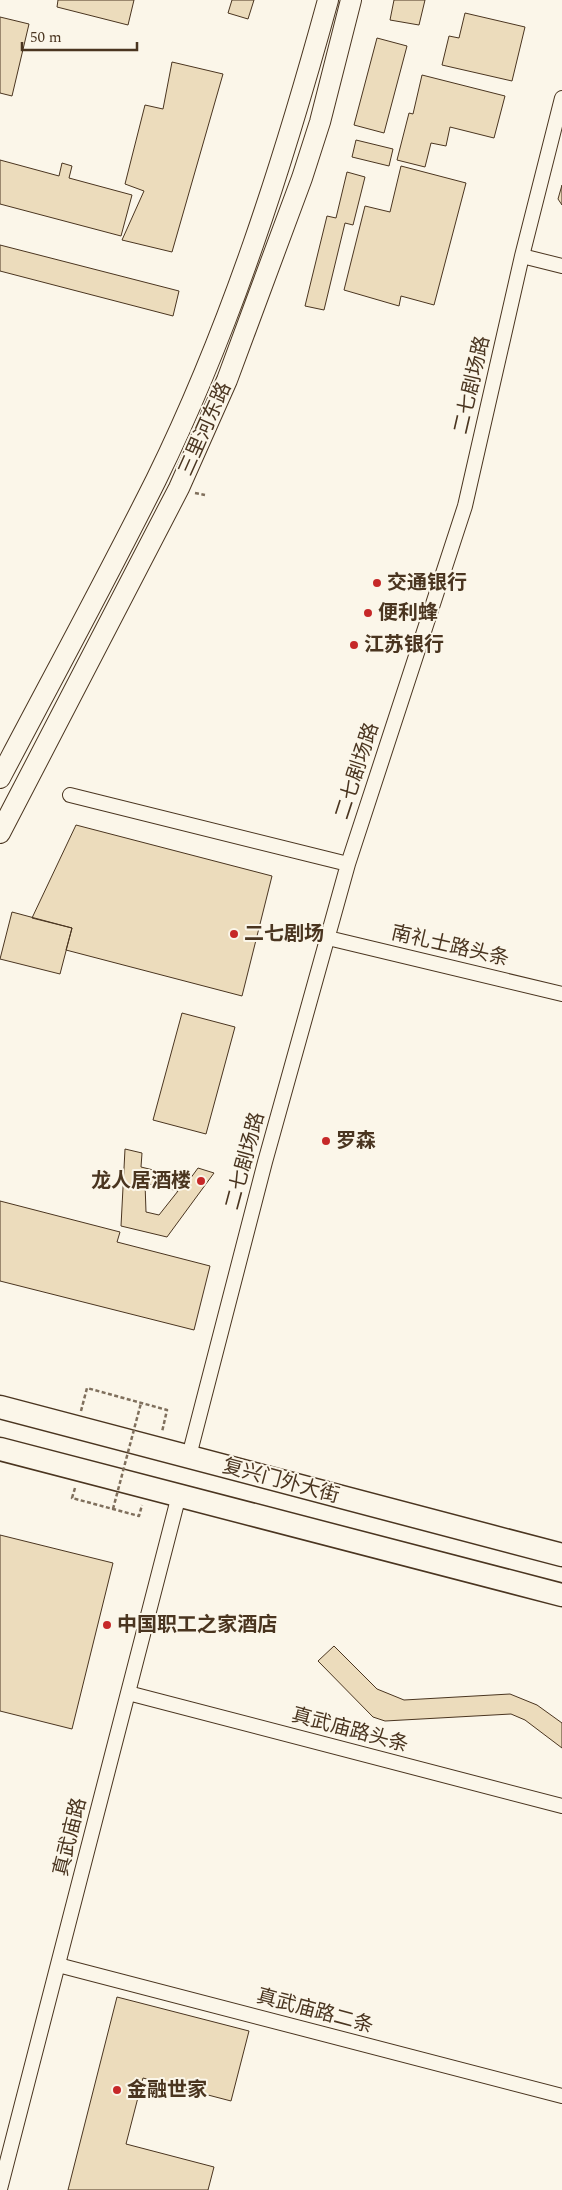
<svg xmlns="http://www.w3.org/2000/svg" width="562" height="2190" viewBox="0 0 562 2190" font-family="Spectral,'Noto Sans SC',serif">
	<rect width="100%" height="100%" fill="#fbf6e9"/>
	<!-- building -->
	<path fill="#ecdcbc" stroke="#4a3520" fill-rule="evenodd" d="M58 0H134L128 25 57 7Z
		M232 0H254L248 19 228 13Z
		M394 0H425L419 25 390 20Z
		M465 13 525 27 512 81 442 65 449 36 459 38Z
		M0 17 29 24 12 96 0 93Z
		M377 38 407 46 384 133 354 125Z
		M172 62 223 74 172 252 122 240 144 191 125 184 145 105 163 109Z
		M422 75 505 96 494 138 450 127 446 146 431 143 425 167 397 160 409 113 413 114Z
		M356 140 393 149 389 166 352 157Z
		M0 160 59 176 62 163 72 166 69 178 132 195 121 236 0 204Z
		M401 166 466 183 434 305 401 296 399 306 344 290 365 206 390 212Z
		M347 172 365 177 353 225 345 223 324 310 305 306 327 216 336 218Z
		M562 185V205L558 199Z
		M0 245 179 291 173 316 0 271Z
		M76 825 272 876 242 996 66 950 72 928 32 918Z
		M12 912 72 928 60 974 0 959Z
		M182 1013 235 1027 206 1134 153 1120Z
		M125 1149 142 1153 141 1167 190 1179 198 1168 214 1173 167 1237 121 1226ZM145 1183 178 1191 159 1215 146 1212Z
		M0 1201 120 1232 117 1242 210 1266 194 1330 0 1281Z
		M0 1535 113 1563 72 1729 0 1711Z
		M334 1646 377 1689 404 1700 510 1694 537 1705 562 1723V1748L525 1720 511 1714 385 1721 373 1717 318 1661Z
		M117 1997 249 2031 231 2101 143 2078 126 2144 214 2167 208 2190H68Z"/>
	<g fill="none" stroke-linecap="round" stroke-linejoin="round">
		<defs>
			<path id="minor" d="M522 256 562 266
				M70 795 348 864
				M328 938 562 994
				M189 1456 265 1162 348 864 465 506 522 256 562 98
				M128 1693 562 1806
				M58 1965 562 2096
				M0 2189 179 1495"/>
			<path id="secondary" d="M0 778C52 679 106 580 156 480 231 327 283 164 328 0
				M0 833 179 488 227 380 302 178 320 122 351 0"/>
			<path id="trunk" d="M0 1407 562 1555
				M0 1449 562 1595"/>
		</defs>
		<!-- minor casing -->
		<use href="#minor" stroke="#4a3520" stroke-width="16"/>
		<!-- secondary casing -->
		<use href="#secondary" stroke="#4a3520" stroke-width="22"/>
		<!-- trunk casing -->
		<use href="#trunk" stroke="#4a3520" stroke-width="25"/>
		<!-- path -->
		<path stroke="#7f6f5c" stroke-width="2.5" stroke-dasharray="4 2.5" stroke-linecap="butt" d="M195 493 205 495
			M81 1411 87 1388 167 1410 162 1432
			M75 1488 72 1498 139 1516 142 1505"/>
		<!-- minor -->
		<use href="#minor" stroke="#fbf6e9" stroke-width="14"/>
		<!-- secondary -->
		<use href="#secondary" stroke="#fbf6e9" stroke-width="20"/>
		<!-- trunk -->
		<use href="#trunk" stroke="#fbf6e9" stroke-width="22"/>
		<!-- path-bridge -->
		<path stroke="#7f6f5c" stroke-width="2.5" stroke-dasharray="4 2.5" stroke-linecap="butt" d="M113 1509 141 1403"/>
	</g>
	<!-- markers -->
	<g fill="#c62828" stroke="#fbf6e9" stroke-width="2">
		<circle cx="377" cy="583" r="5"/>
		<circle cx="368" cy="613" r="5"/>
		<circle cx="354" cy="645" r="5"/>
		<circle cx="234" cy="934" r="5"/>
		<circle cx="326" cy="1141" r="5"/>
		<circle cx="201" cy="1181" r="5"/>
		<circle cx="107" cy="1625" r="5"/>
		<circle cx="117" cy="2090" r="5"/>
	</g>
	<g text-anchor="middle" dominant-baseline="central" stroke-width="4" stroke-linejoin="round" paint-order="stroke">
		<!-- street labels -->
		<g font-size="20" fill="#4a3520" stroke="#fbf6e9">
			<text transform="translate(472 385) rotate(-77)">二七剧场路</text>
			<text transform="translate(205 429) rotate(-66)">三里河东路</text>
			<text transform="translate(357 771) rotate(-72)">二七剧场路</text>
			<text transform="translate(450 946) rotate(13)">南礼士路头条</text>
			<text transform="translate(245 1161) rotate(-75)">二七剧场路</text>
			<text transform="translate(281 1481) rotate(15)">复兴门外大街</text>
			<text transform="translate(350 1730) rotate(15)">真武庙路头条</text>
			<text transform="translate(70 1837) rotate(-76)">真武庙路</text>
			<text transform="translate(315 2011) rotate(15)">真武庙路二条</text>
		</g>
		<!-- poi labels -->
		<g font-size="20" font-weight="bold" fill="#4a3520" stroke="#fbf6e9" text-anchor="start">
			<text x="387" y="583">交通银行</text>
			<text x="378" y="613">便利蜂</text>
			<text x="364" y="645">江苏银行</text>
			<text x="244" y="934">二七剧场</text>
			<text x="336" y="1141">罗森</text>
			<text x="191" y="1181" text-anchor="end">龙人居酒楼</text>
			<text x="117" y="1625">中国职工之家酒店</text>
			<text x="127" y="2090">金融世家</text>
		</g>
	</g>
	<!-- scale -->
	<path d="M22 42v8h115v-8" fill="none" stroke="#4a3520" stroke-width="2.5"/>
	<text x="30" y="42" font-size="15" fill="#4a3520" stroke="#fbf6e9" stroke-width="4" paint-order="stroke">50 m</text>
</svg>
